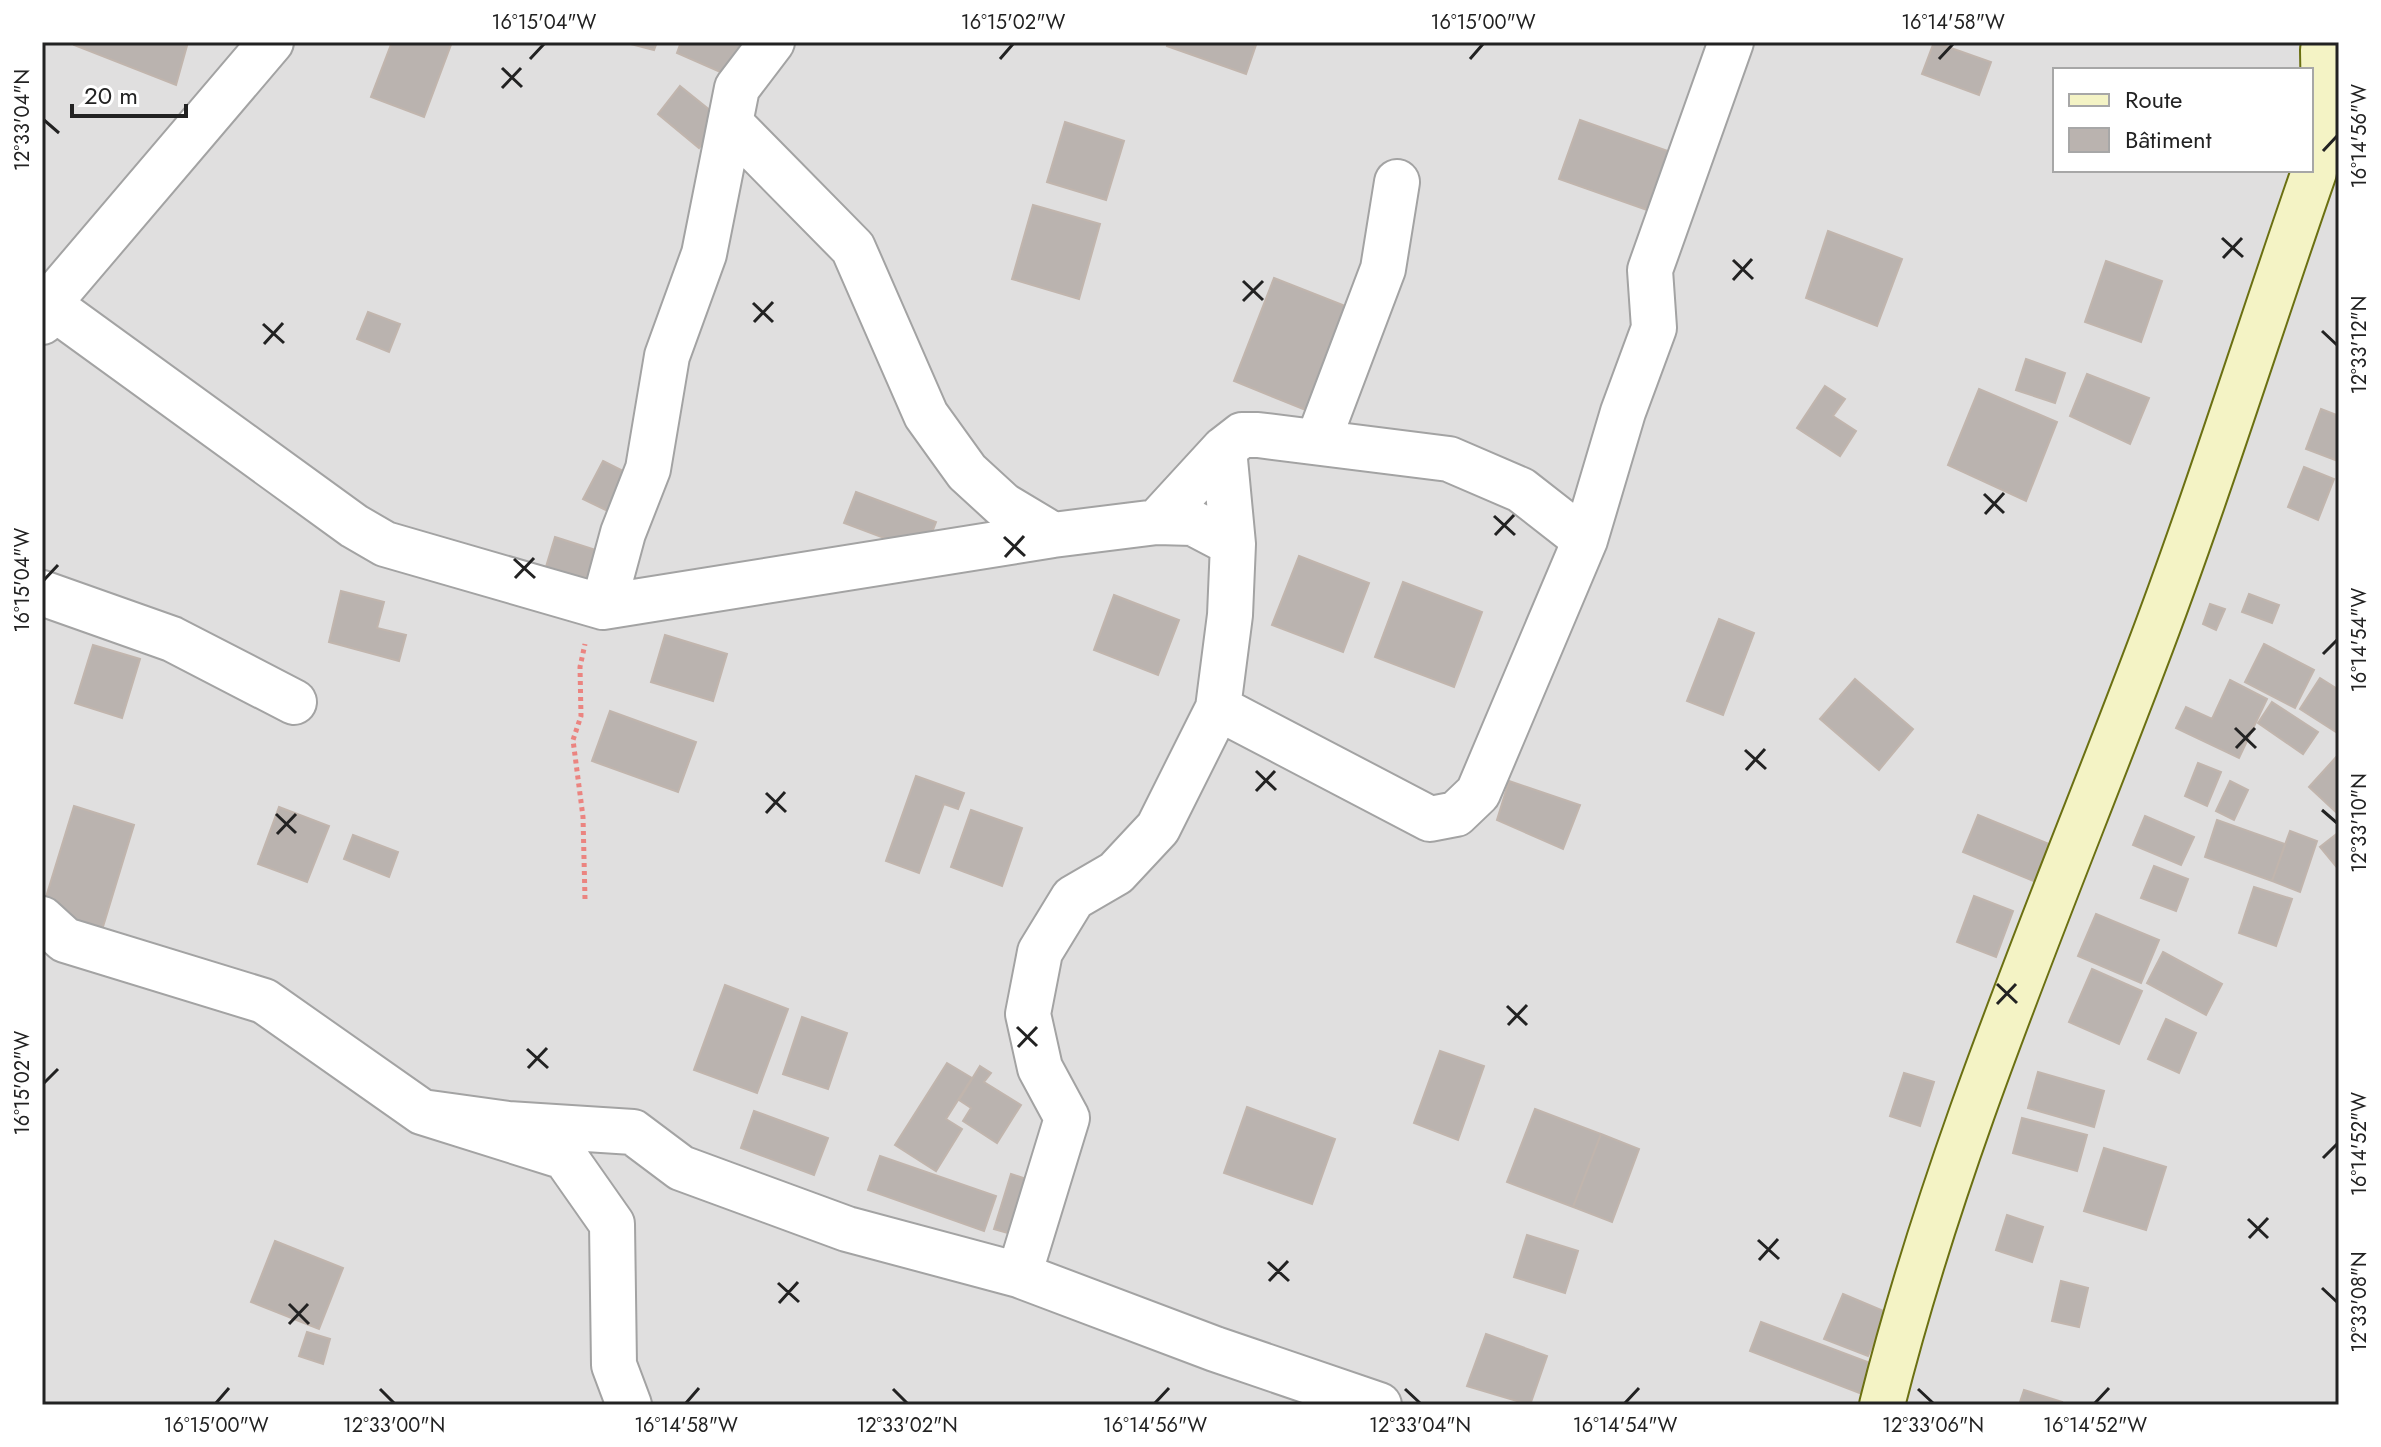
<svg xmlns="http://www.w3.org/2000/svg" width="2381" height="1447" viewBox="0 0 2381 1447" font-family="Jost,sans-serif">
	<rect width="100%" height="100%" fill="#f1eeea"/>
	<!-- residential -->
	<path fill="#e0dfdf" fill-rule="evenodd" d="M42 42H2339V1405H42ZM2055 70H2311V170H2055Z"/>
	<!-- building -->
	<path fill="#bab3af" stroke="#c1b5ad" stroke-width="2" d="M75 42H188L176 85 74 45Z
		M392 42H452L424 117 371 97Z
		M623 42H657L654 50Z
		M681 42H747L736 79 677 53Z
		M1168 42H1257L1246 74 1167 46Z
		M1934 42 1991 62 1979 95 1922 74Z
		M680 86 722 120 699 148 658 114Z
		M1580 120 1668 151 1647 210 1559 179Z
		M1065 122 1124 141 1106 200 1047 182Z
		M1033 205 1100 224 1079 299 1012 279Z
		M1828 231 1902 259 1877 326 1806 298Z
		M2106 261 2162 281 2141 342 2085 322Z
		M1274 278 1353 309 1313 413 1234 381Z
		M368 312 400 324 389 352 357 339Z
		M2026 359 2065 373 2055 403 2016 390Z
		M2087 374 2149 398 2130 444 2070 416Z
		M1825 386 1845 399 1833 416 1856 431 1840 456 1797 428Z
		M1979 389 2057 422 2026 501 1948 465Z
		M2321 409 2339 416 2338 461 2306 449Z
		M603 461 637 478 618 516 583 499Z
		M2304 467 2334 479 2318 520 2288 507Z
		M856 492 936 522 924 553 844 523Z
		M555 537 611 555 597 598 542 580Z
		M1299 556 1369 583 1343 652 1272 625Z
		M1403 582 1482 612 1454 687 1375 657Z
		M341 591 384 602 377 628 406 635 399 661 329 642Z
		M2249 594 2279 605 2272 623 2242 612Z
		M1114 595 1179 620 1158 675 1094 650Z
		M2210 604 2225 609 2216 630 2203 624Z
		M1719 619 1754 633 1723 715 1687 701Z
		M665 635 727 654 713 701 651 682Z
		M2264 644 2314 670 2295 708 2245 682Z
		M93 645 140 659 122 718 75 703Z
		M2320 678 2339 690V734L2300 709Z
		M1855 679 1913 729 1879 770 1820 719Z
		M2230 680 2267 699 2239 758 2176 728 2186 707 2212 719Z
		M2272 702 2318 732 2303 754 2258 723Z
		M610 711 696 742 678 792 592 761Z
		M2338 755 2339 756V815L2309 787Z
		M2198 763 2221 772 2207 806 2185 796Z
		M916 776 964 793 958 809 944 804 919 873 886 861Z
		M1509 781 1580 805 1563 849 1497 820Z
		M2230 781 2248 790 2234 820 2216 811Z
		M74 806 134 825 102 930 42 910Z
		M279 807 329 826 307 882 258 864Z
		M971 810 1022 828 1002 886 951 867Z
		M1978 815 2059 848 2043 885 1963 852Z
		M2145 816 2194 837 2181 865 2133 845Z
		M2217 820 2285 844 2272 881 2205 857Z
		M2290 831 2317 841 2300 892 2272 881Z
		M2339 832V870L2320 847Z
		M353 835 398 852 389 877 344 859Z
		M2154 866 2188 879 2176 911 2141 898Z
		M2254 887 2292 899 2276 946 2239 933Z
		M1974 896 2013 911 1996 957 1957 942Z
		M2096 914 2159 940 2141 983 2078 956Z
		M2163 952 2222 984 2206 1015 2147 983Z
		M2092 969 2142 991 2119 1044 2069 1022Z
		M725 985 788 1009 757 1093 694 1070Z
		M802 1017 847 1033 828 1089 783 1074Z
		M2166 1019 2196 1033 2179 1073 2148 1059Z
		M1440 1051 1484 1066 1458 1140 1414 1123Z
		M947 1063 972 1078 946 1119 962 1129 936 1171 895 1145Z
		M980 1066 991 1073 984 1082 1021 1105 997 1143 963 1121 971 1108 959 1100Z
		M2038 1072 2104 1091 2094 1127 2028 1108Z
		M1904 1073 1934 1082 1920 1126 1890 1116Z
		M1247 1107 1335 1139 1312 1204 1224 1173Z
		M1535 1109 1601 1134 1573 1207 1507 1182Z
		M754 1111 828 1138 814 1175 741 1148Z
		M2022 1118 2087 1135 2077 1171 2013 1153Z
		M1601 1134 1639 1149 1612 1222 1573 1207Z
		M2104 1148 2166 1167 2146 1230 2084 1211Z
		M880 1156 996 1196 984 1231 868 1190Z
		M1011 1174 1032 1181 1015 1235 994 1229Z
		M2007 1215 2043 1227 2032 1262 1996 1250Z
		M1527 1235 1578 1251 1565 1293 1514 1277Z
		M275 1241 343 1268 319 1329 251 1302Z
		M2061 1281 2088 1288 2079 1327 2052 1321Z
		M1843 1294 1886 1312 1868 1356 1824 1339Z
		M1761 1322 1873 1364 1862 1394 1750 1351Z
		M307 1332 330 1339 323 1364 299 1356Z
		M1486 1334 1547 1356 1530 1405 1467 1386Z
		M2024 1390 2062 1402 2061 1405H2019Z"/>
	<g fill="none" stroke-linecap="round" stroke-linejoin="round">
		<defs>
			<path id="street" d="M730 123 853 248 926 415 967 472 1003 505 1053 535
				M48 304 354 526 385 544 603 607 1053 535 1157 522 1193 523 1233 544
				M42 322 48 304 271 42
				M1318 441 1383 269 1397 182
				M1157 522 1224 449 1242 435H1258L1449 459 1521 490 1585 540
				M42 593 172 639 294 702
				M603 607 623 533 648 469 667 356 704 254 737 88 772 42
				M1218 708 1430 819 1456 814 1478 793 1585 540 1623 412 1654 328 1650 270 1731 42
				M42 919 65 940 264 1001 422 1112 565 1157 612 1224 614 1365 629 1405
				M422 1112 508 1124 633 1132 681 1168 847 1229 1019 1275 1215 1349 1379 1405
				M1019 1275 1067 1118 1040 1068 1028 1014 1040 952 1073 898 1116 873 1158 828 1218 708 1230 615 1233 544 1224 449"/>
			<path id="secondary" d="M1882 1405C1946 1150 2051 908 2144 663 2206 501 2257 336 2314 172L2324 106 2323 50"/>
		</defs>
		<!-- street casing -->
		<use href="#street" stroke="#a3a3a3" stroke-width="48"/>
		<!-- secondary casing -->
		<use href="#secondary" stroke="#6b7012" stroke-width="48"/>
		<!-- path -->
		<path stroke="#eb8480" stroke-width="5" stroke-dasharray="4 4" stroke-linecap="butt" d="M585 899 583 817 573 740 581 716 580 667 585 644"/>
		<!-- street -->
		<use href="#street" stroke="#fff" stroke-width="44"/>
		<!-- secondary -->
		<use href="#secondary" stroke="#f4f3c5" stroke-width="44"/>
	</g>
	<!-- ticks -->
	<path fill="none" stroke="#222" stroke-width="3" d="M530 59 544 44M1000 59 1013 44M1470 59 1483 44M1939 59 1953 44M502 68 522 87M502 88 521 68M44 120 59 133M2323 151 2337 136M2222 238 2243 257M2223 258 2242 238M1733 260 1753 279M1733 280 1752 259M1243 281 1263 300M1243 301 1263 281M753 303 773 322M754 322 773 302M263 324 284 343M2322 331 2337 345M264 344 283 323M1984 494 2004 513M1985 514 2004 493M1494 516 1515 535M1495 535 1514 515M1004 537 1025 556M1005 557 1024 536M514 559 535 578M515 578 534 558M44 580 58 565M2323 654 2337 640M2235 728 2256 748M2236 748 2255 728M1745 750 1766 769M1746 770 1765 749M1256 771 1276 790M1256 791 1275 771M766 793 786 812M2322 810 2337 823M766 813 785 792M276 814 296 833M277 834 296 814M1997 984 2017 1003M1997 1004 2016 984M1507 1006 1527 1025M1508 1025 1527 1005M1017 1027 1037 1046M1018 1047 1037 1027M527 1049 548 1068M528 1068 547 1048M44 1083 58 1069M2323 1158 2337 1144M2248 1219 2268 1238M2249 1238 2268 1218M1758 1240 1779 1259M1759 1260 1778 1239M1268 1262 1289 1281M1269 1281 1288 1261M778 1283 799 1302M2322 1288 2337 1302M779 1303 798 1282M289 1304 309 1324M289 1324 308 1304M380 1389 394 1403M893 1389 907 1403M1405 1389 1420 1403M1918 1389 1933 1403M216 1403 229 1388M686 1403 699 1388M1155 1403 1169 1388M1625 1403 1639 1388M2095 1403 2109 1388"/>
	<!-- border -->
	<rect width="2381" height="1447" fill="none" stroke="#ffffff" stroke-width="88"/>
	<!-- legend -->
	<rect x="2053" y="68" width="260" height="104" fill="#ffffff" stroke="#a7a7a7" stroke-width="2"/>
	<rect x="2069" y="94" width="40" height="12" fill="#f4f3c5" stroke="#a7a7a7" stroke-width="2"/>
	<text x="2125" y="108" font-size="24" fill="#222222">Route</text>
	<rect x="2069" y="128" width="40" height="24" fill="#bab3af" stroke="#a7a7a7" stroke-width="2"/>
	<text x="2125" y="148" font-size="24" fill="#222222">Bâtiment</text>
	<!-- scale -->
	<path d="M72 104v12h114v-12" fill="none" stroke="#222222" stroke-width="4"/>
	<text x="84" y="104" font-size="24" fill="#222222" stroke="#ffffff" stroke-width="6" paint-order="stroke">20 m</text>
	<rect x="44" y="44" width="2293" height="1359" fill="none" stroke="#222" stroke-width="3"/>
	<g font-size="20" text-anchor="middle" fill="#222">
		<text x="544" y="29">16°15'04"W</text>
		<text x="1013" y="29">16°15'02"W</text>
		<text x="1483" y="29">16°15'00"W</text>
		<text x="1953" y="29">16°14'58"W</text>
		<text transform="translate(22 120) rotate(-90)" y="7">12°33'04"N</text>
		<text transform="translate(2359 136) rotate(-90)" y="7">16°14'56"W</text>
		<text transform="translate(2359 345) rotate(-90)" y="7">12°33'12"N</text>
		<text transform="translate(22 580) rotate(-90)" y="7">16°15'04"W</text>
		<text transform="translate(2359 640) rotate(-90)" y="7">16°14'54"W</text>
		<text transform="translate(2359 823) rotate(-90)" y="7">12°33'10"N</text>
		<text transform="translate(22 1083) rotate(-90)" y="7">16°15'02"W</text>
		<text transform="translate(2359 1144) rotate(-90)" y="7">16°14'52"W</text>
		<text transform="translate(2359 1302) rotate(-90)" y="7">12°33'08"N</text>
		<text x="216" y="1432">16°15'00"W</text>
		<text x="394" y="1432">12°33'00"N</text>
		<text x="686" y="1432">16°14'58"W</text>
		<text x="907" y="1432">12°33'02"N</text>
		<text x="1155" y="1432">16°14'56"W</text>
		<text x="1420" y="1432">12°33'04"N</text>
		<text x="1625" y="1432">16°14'54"W</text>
		<text x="1933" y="1432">12°33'06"N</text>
		<text x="2095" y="1432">16°14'52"W</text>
	</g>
</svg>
